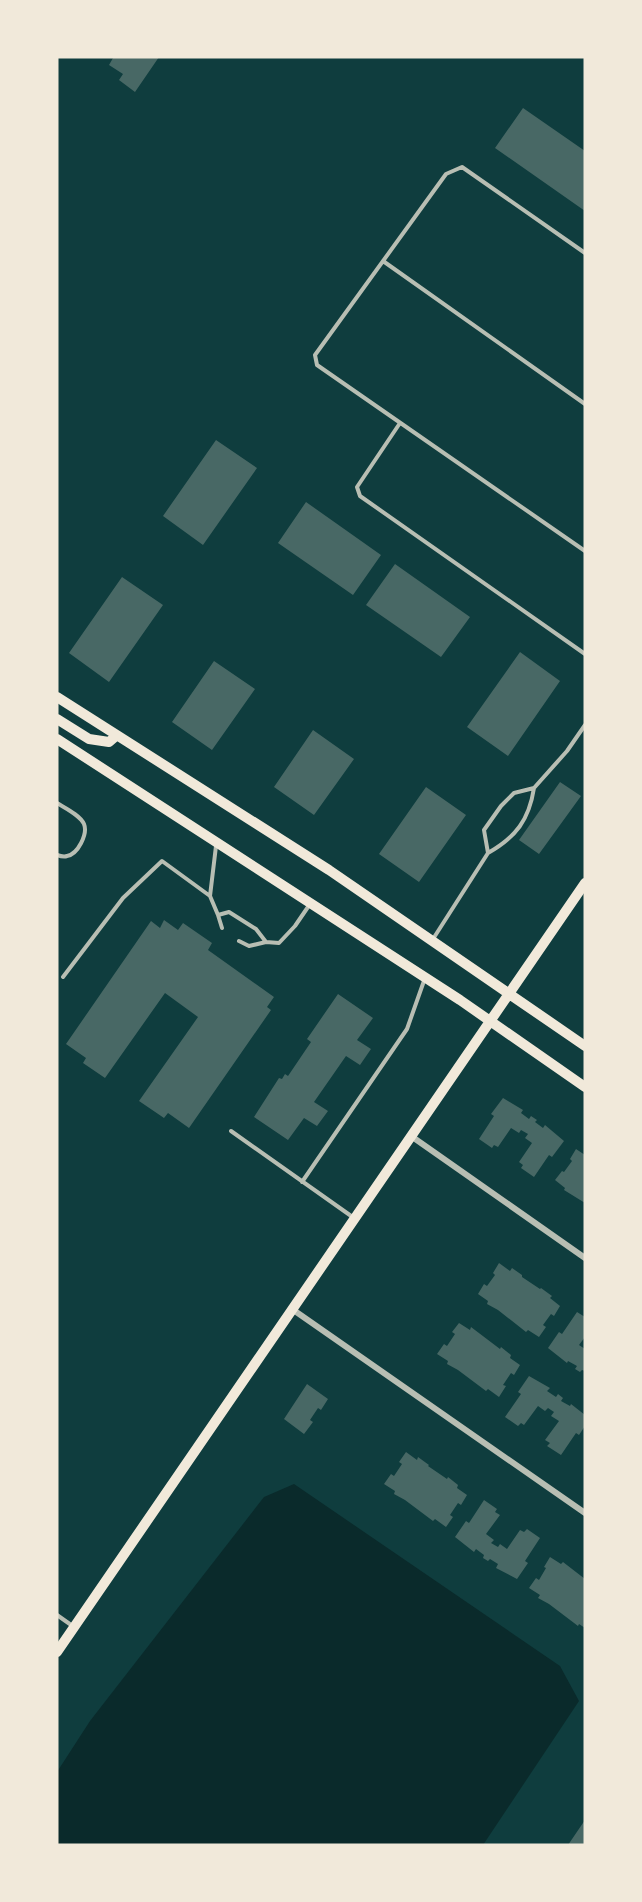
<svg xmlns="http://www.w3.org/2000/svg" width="642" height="1902" viewBox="0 0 642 1902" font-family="'Public Sans',sans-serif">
	<rect width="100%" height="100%" fill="#0f3d3e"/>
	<!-- water -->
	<path fill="#0a2a2b" d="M294 1484 560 1666 579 1701 483 1845H57V1772L90 1721 264 1497Z"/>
	<!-- building -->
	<path fill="#486865" d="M111 57H159L135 92 119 80 123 74 109 65 113 58Z
		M523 108 585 151V211L495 148Z
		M216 440 257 468 203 545 163 516Z
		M306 502 381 555 353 595 278 543Z
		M395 564 470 617 441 657 366 605Z
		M122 577 163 605 109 682 69 653Z
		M520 652 560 681 508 756 467 727Z
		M214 661 255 689 212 750 172 722Z
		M313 730 354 759 314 815 274 787Z
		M560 782 581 796 539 854 519 840Z
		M426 787 466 815 419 882 379 854Z
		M164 920 178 930 183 923 212 943 208 950 274 997 267 1007 271 1010 189 1128 168 1113 164 1118 139 1101 198 1017 165 993 105 1078 83 1063 86 1058 66 1044 151 921 160 928Z
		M338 994 373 1018 357 1040 371 1049 360 1065 346 1056 314 1102 328 1111 317 1126 304 1118 288 1140 254 1117 279 1078 282 1079 285 1074 288 1076 311 1042 307 1039Z
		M503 1098 523 1110 521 1113 529 1119 531 1116 537 1120 535 1122 543 1128 545 1125 564 1141 552 1157 549 1155 534 1177 521 1168 523 1165 519 1162 532 1143 525 1138 528 1134 521 1130 519 1133 511 1128 498 1147 494 1145 492 1148 479 1139 494 1116 491 1114Z
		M576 1149 585 1155V1203L564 1190 565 1188 555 1180 562 1171 564 1172 572 1161 570 1159Z
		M499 1263 510 1271 512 1268 522 1275V1277L540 1289 541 1288 552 1296 550 1298 560 1306 554 1316 551 1314 543 1325 546 1327 539 1337 528 1330 526 1332 498 1310 487 1304 488 1301 478 1294 484 1284 487 1286 495 1275 493 1273Z
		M577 1312 585 1317V1337L579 1345 585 1349V1371L582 1370 580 1372 575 1369 577 1366 568 1361 567 1363 548 1348 559 1332 562 1334Z
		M459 1323 470 1330 471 1327 500 1349 501 1347 511 1355 510 1358 520 1365 514 1375 511 1373 503 1385 506 1386 499 1397 488 1389 486 1391 458 1370 447 1364 448 1361 437 1354 444 1344 447 1346 455 1334 452 1332Z
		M529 1376 550 1388 547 1391 556 1397 558 1394 563 1398 561 1401 570 1406 571 1404 585 1415V1426L579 1435 576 1433 561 1455 547 1446 550 1443 545 1440 559 1421 551 1416 554 1412 548 1408 545 1411 538 1406 524 1425 521 1423 518 1426 505 1417 521 1394 518 1392Z
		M307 1384 328 1399 321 1410 318 1408 310 1420 313 1422 304 1434 284 1419Z
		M406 1452 417 1460 418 1457 429 1465 428 1466 447 1479 448 1477 458 1485 457 1488 467 1495 461 1505 458 1503 450 1515 453 1517 446 1527 435 1519 433 1521 405 1500 394 1494 395 1491 384 1484 391 1474 394 1476 402 1464 399 1462Z
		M484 1500 497 1509 495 1512 500 1515 486 1534 494 1540 491 1543 498 1547 500 1544 507 1549 520 1530 524 1532 527 1529 540 1538 525 1561 528 1563 517 1579 496 1568 498 1564 490 1559 488 1561 483 1558 484 1555 476 1549 474 1552 455 1537 466 1521 469 1523Z
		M550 1557 561 1564 563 1562 585 1579V1628L579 1624 578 1626 549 1604 538 1598 540 1595 529 1588 536 1578 539 1580 546 1568 544 1567Z
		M585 1820V1845H568Z"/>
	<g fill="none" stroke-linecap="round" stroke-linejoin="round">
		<!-- service -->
		<path stroke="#b8beb3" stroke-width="4" d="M585 253 462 167 446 174 315 355 317 365 585 551
			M383 261 585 404
			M400 423 357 487 360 496 585 654
			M534 788C529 820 516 837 488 853L484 830 501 806 514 793Z
			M534 788 567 751 585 725
			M57 803C65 808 80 815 84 824 88 834 78 854 67 856 64 857 60 856 57 855
			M216 846 210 896 218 915 229 912 256 929 266 942 279 943 295 926 310 904
			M218 915 222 928
			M433 939 488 853
			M239 941 249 946 266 942
			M63 977 123 898 162 861 210 896
			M231 1131 354 1218
			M302 1182 407 1029 425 978
			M57 1615 74 1627"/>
		<!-- minor -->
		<path stroke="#b8beb3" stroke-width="6" d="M411 1136 585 1258
			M292 1309 585 1513"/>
		<!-- secondary -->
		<path stroke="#f1e9da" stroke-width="10" d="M57 697 329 870 585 1046
			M57 719 89 739 109 742 116 736
			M57 739 460 1000 585 1087
			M57 1652 585 883"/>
	</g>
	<!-- border -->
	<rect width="642" height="1902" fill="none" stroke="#f1e9da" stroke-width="117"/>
</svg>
